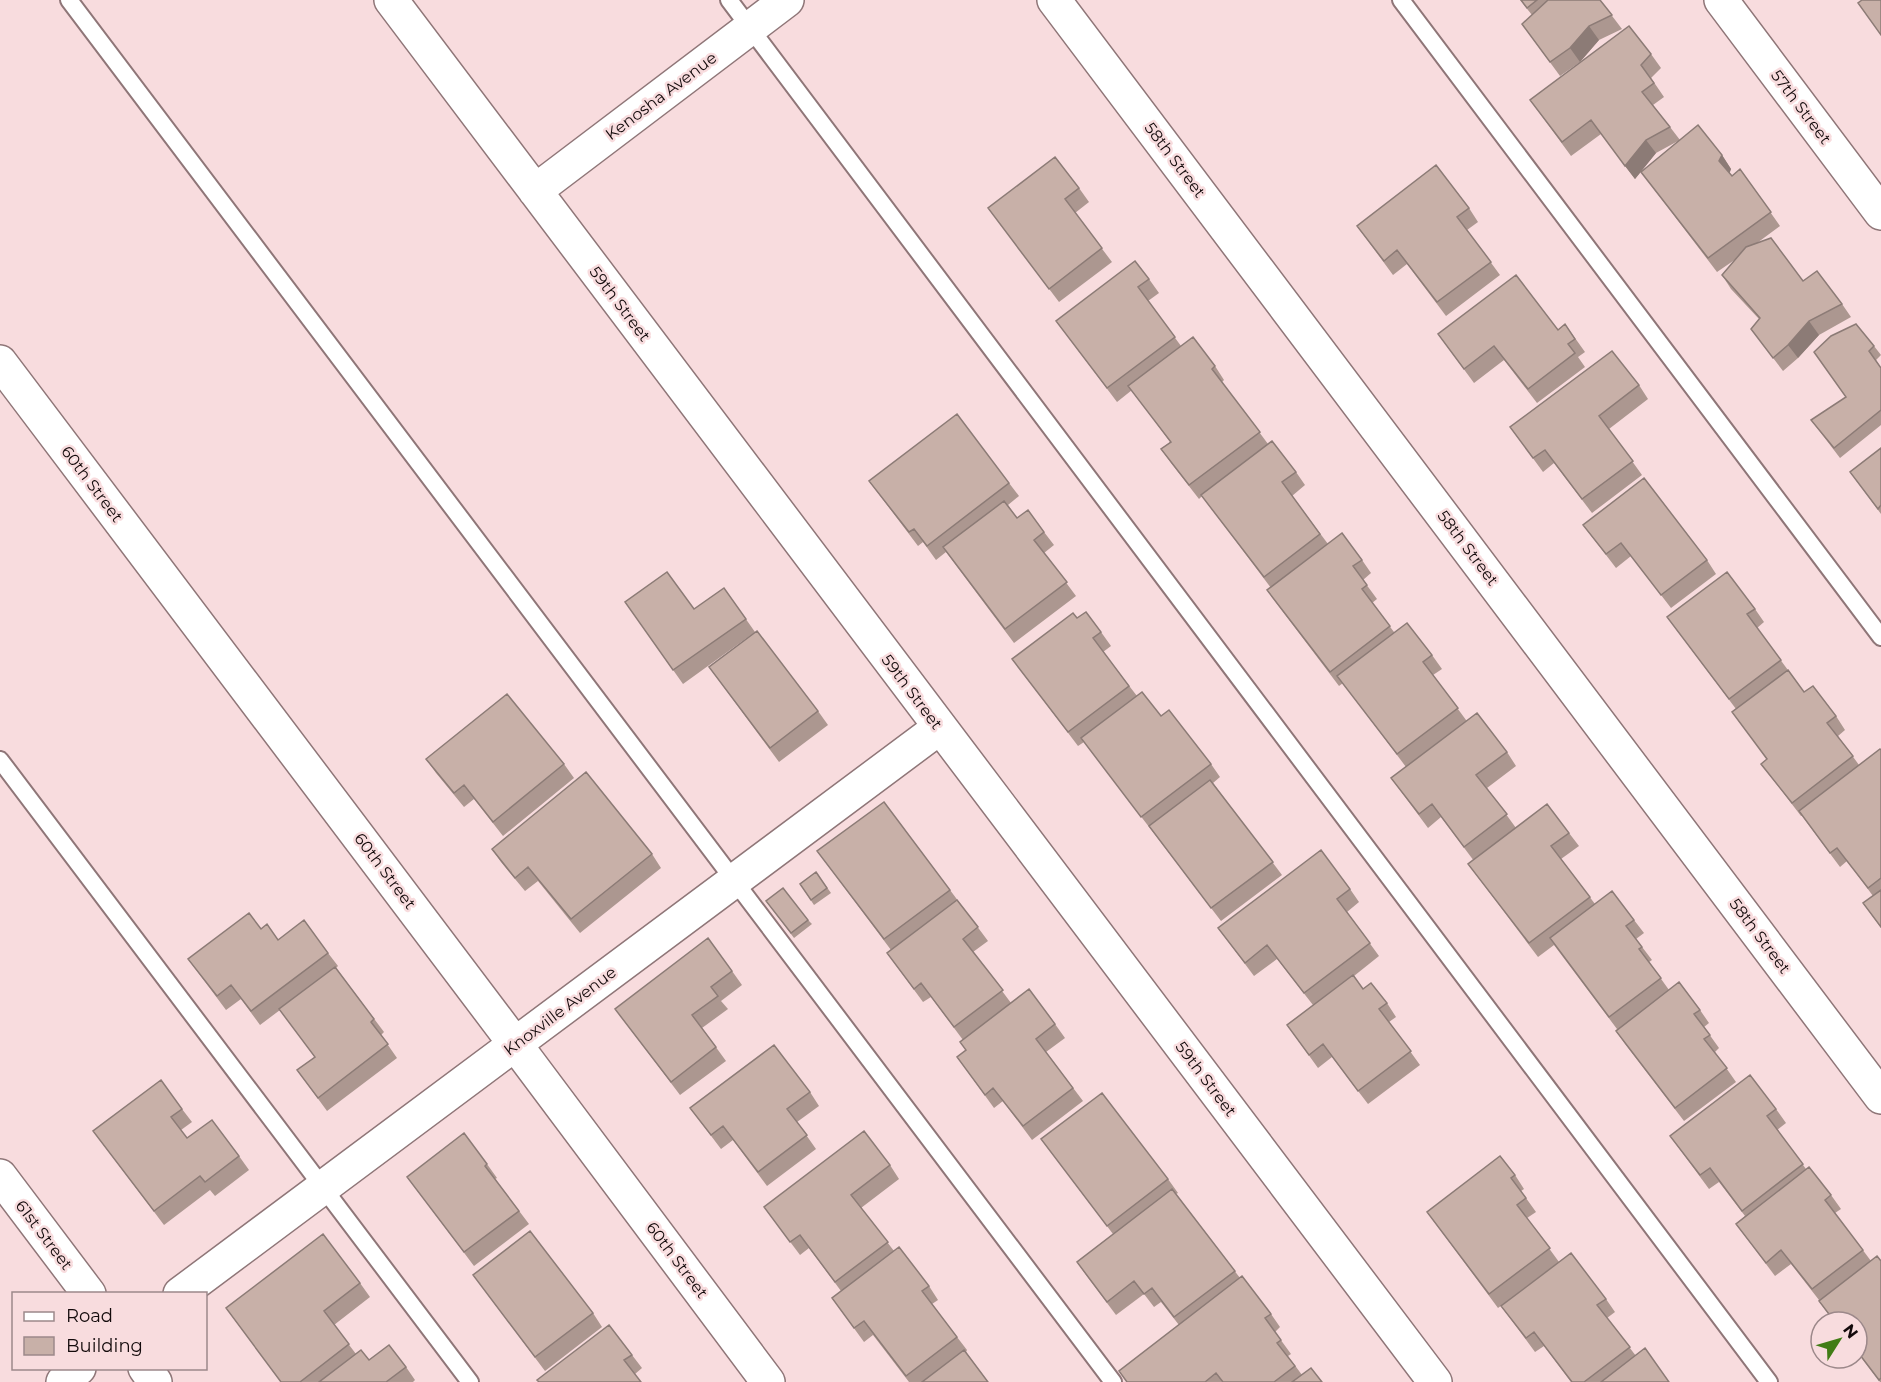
<svg xmlns="http://www.w3.org/2000/svg" width="1881" height="1382" viewBox="0 0 1881 1382" font-family="Montserrat,sans-serif">
	<rect width="100%" height="100%" fill="#f8dcde"/>
	<g fill="none" stroke-linecap="round" stroke-linejoin="round">
		<defs>
			<path id="lane" d="M69 0 1113 1382
				M729 0 1769 1382
				M1401 0 1881 637
				M0 760 470 1382"/>
			<path id="street" d="M391 0 1435 1382
				M1721 0 1881 213
				M535 191 787 0
				M0 362 515 1044 768 1382
				M0 1176 89 1294
				M180 1294 939 728
				M145 1368 155 1382
				M63 1382 79 1368"/>
			<path id="secondary" d="M1054 0 1881 1097"/>
		</defs>
		<!-- lane casing -->
		<use href="#lane" stroke="#8f7678" stroke-width="20"/>
		<!-- street casing -->
		<use href="#street" stroke="#8f7678" stroke-width="36"/>
		<!-- secondary casing -->
		<use href="#secondary" stroke="#8f7678" stroke-width="36"/>
		<!-- lane -->
		<use href="#lane" stroke="#fff" stroke-width="16"/>
		<!-- street -->
		<use href="#street" stroke="#fff" stroke-width="33"/>
		<!-- secondary -->
		<use href="#secondary" stroke="#fff" stroke-width="33"/>
	</g>
	<!-- wall -->
	<path fill="#ac9790" d="M1520 0H1600L1622 29 1599 40 1580 62 1560 76 1522 24 1532 15Z
		M1651 54 1661 68 1651 78 1664 97 1653 105 1670 127 1680 140 1722 155 1731 169 1729 173 1732 176 1740 169 1780 226 1757 243 1803 281 1842 304 1851 317 1819 335 1798 358 1783 371 1751 329 1759 319 1731 289 1722 275 1736 259 1717 272 1641 172 1678 141 1656 153 1635 179 1601 134 1571 156 1530 100Z
		M1079 188 1089 202 1075 213 1112 262 1059 302 988 208Z
		M1469 208 1478 222 1467 230 1500 275 1446 316 1407 264 1393 275 1357 226Z
		M1149 279 1159 293 1148 301 1181 346 1215 366 1224 380 1222 382 1268 444 1296 472 1305 485 1292 496 1328 544 1362 560 1371 573 1363 580 1377 599 1372 603 1394 632 1432 655 1442 669 1433 675 1466 720 1507 752 1516 766 1487 788 1516 828 1569 833 1579 846 1561 859 1595 904 1634 920 1644 933 1636 939 1652 960 1649 962 1669 990 1700 1010 1709 1023 1704 1027 1719 1048 1715 1052 1736 1082 1684 1121 1625 1044 1616 1031 1617 1029 1554 945 1538 957 1468 864 1474 861 1441 817 1428 828 1391 778 1406 767 1343 683 1339 686 1277 604 1267 590 1271 588 1202 496 1199 499 1171 463 1161 449 1170 442 1132 390 1117 402 1056 321Z
		M1565 324 1585 352 1578 357 1585 367 1537 403 1504 360 1474 383 1438 334 1558 330Z
		M1874 346 1881 355 1876 360 1881 368V425L1840 458 1811 420 1846 397 1814 352Z
		M1639 385 1648 399 1609 429 1642 475 1592 513 1554 463 1543 472 1510 427Z
		M1881 448V514L1850 472Z
		M869 481 1009 483 1019 496 1008 505 1017 518 1044 532 1054 545 1044 553 1076 596 1014 643 946 552 936 560 923 542 918 546Z
		M1583 525 1707 560 1716 574 1671 608 1631 556 1616 568Z
		M724 588 755 632 818 711 828 725 779 762 709 667 755 632 683 684 625 602 694 609Z
		M1755 609 1764 622 1757 628 1804 692 1836 716 1845 730 1838 736 1859 765 1881 750V928L1863 903 1873 896 1847 861 1840 867 1802 816H1801L1761 764 1767 759 1732 712 1736 709 1667 617Z
		M1077 618 1101 632 1111 646 1103 652 1137 696 1161 716 1211 764 1220 777 1213 783 1282 875 1221 921 1084 742 1078 746 1012 659Z
		M426 759 564 764 574 778 503 836 474 799 464 807 436 773Z
		M492 849 652 854 661 868 580 933 538 881 525 891 501 862Z
		M817 851 950 890 988 941 973 952 1011 1003 1055 1024 1065 1038 1046 1052 1083 1101 1032 1140 1003 1101 994 1108 957 1057 966 1050 963 1040 931 997 923 1002 887 953 891 950Z
		M816 872 831 893 814 905 800 884Z
		M1350 889 1359 902 1347 912 1379 956 1354 976 1363 989 1387 1003 1396 1017 1389 1022 1420 1065 1368 1104 1332 1057 1318 1068 1287 1025 1313 1005 1277 959 1254 976 1218 928Z
		M766 901 808 920 812 924 794 938Z
		M261 929 278 940 328 953 338 966 336 968 384 1032 381 1035 397 1058 327 1111 297 1070 315 1057 280 1010 260 1025 241 999 226 1010 188 959Z
		M732 971 742 985 721 1001 728 1009 702 1028 726 1061 680 1095 615 1009Z
		M810 1092 819 1106 797 1122 816 1149 767 1186 733 1140 721 1149 690 1108Z
		M182 1109 192 1122 181 1130 187 1138 239 1156 249 1170 215 1196 210 1190 164 1225 93 1131Z
		M1776 1109 1786 1123 1777 1130 1806 1169 1831 1195 1841 1209 1835 1213 1871 1261H1881V1382H1880L1857 1352V1322H1834L1819 1301V1300L1791 1264 1775 1276 1736 1224 1745 1216 1719 1182 1709 1189 1670 1136Z
		M1041 1139 1168 1179 1178 1193 1176 1194 1240 1278 1271 1314 1280 1327 1275 1332 1291 1354 1288 1356 1302 1375 1322 1382H1127L1119 1371 1179 1325 1161 1302 1154 1307 1144 1294 1116 1315 1086 1275 1077 1262 1113 1234Z
		M487 1164 497 1178 495 1179 529 1224 474 1266 407 1177Z
		M890 1165 899 1179 861 1208 894 1251 929 1286 938 1300 932 1304 957 1337 967 1350 966 1352 988 1382H909L873 1335 864 1342 832 1298 841 1291 809 1248 800 1255 764 1207Z
		M1515 1175 1524 1189 1521 1191 1536 1212 1527 1218 1559 1262 1498 1308 1427 1212Z
		M473 1275 593 1313 602 1327 545 1371Z
		M360 1283 370 1297 334 1325 356 1354 369 1360 406 1367 415 1380 413 1382H281L226 1308Z
		M1606 1299 1615 1312 1607 1318 1636 1356 1669 1382H1571L1544 1346 1535 1352 1501 1306Z
		M632 1355 642 1368 635 1374 539 1382Z"/>
	<!-- shaded-wall -->
	<path fill="#8c7b76" d="M1589 26 1599 40 1580 62 1570 48Z
		M1646 140 1656 153 1635 179 1625 166Z
		M1722 155 1731 169 1729 175 1719 161Z
		M1809 321 1819 335 1798 358 1788 345Z"/>
	<!-- building -->
	<path fill="#c8b0a8" stroke="#8c7b76" stroke-width="1.5" d="M1521 0H1537L1527 8Z
		M1548 0H1600L1612 15 1589 26 1570 48 1550 62 1522 24Z
		M1862 0H1881V35L1858 3Z
		M1629 26 1651 54 1641 65 1654 83 1642 92 1670 127 1646 140 1625 166 1591 120 1562 142 1530 100Z
		M1698 125 1722 155 1719 161 1732 176 1740 169 1771 212 1708 258 1641 172Z
		M1055 157 1079 188 1065 199 1102 248 1049 289 988 208Z
		M1436 165 1469 208 1457 217 1491 262 1437 302 1397 250 1384 261 1357 226Z
		M1771 238 1803 281 1817 271 1842 304 1809 321 1788 345 1773 358 1751 329 1760 318 1722 275 1746 247Z
		M1135 261 1149 279 1138 287 1175 337 1107 388 1056 321Z
		M1516 275 1558 330 1565 324 1575 339 1568 344 1575 353 1528 389 1494 346 1464 369 1438 334Z
		M1856 324 1874 346 1869 351 1881 368V410L1834 448 1811 420 1846 397 1814 352 1831 336Z
		M1193 337 1215 366 1212 369 1260 432 1189 485 1161 449 1171 442 1128 386Z
		M1612 351 1639 385 1599 416 1633 461 1582 499 1545 450 1533 458 1510 427Z
		M957 414 1009 483 927 546 914 529 909 532 869 481Z
		M1272 441 1296 472 1282 482 1320 534 1264 577 1201 495Z
		M1881 448V505L1878 509 1850 472Z
		M1644 478 1707 560 1661 595 1621 543 1606 554 1583 525Z
		M1004 501 1017 518 1028 510 1044 532 1034 540 1067 582 1005 629 943 547Z
		M1342 533 1362 560 1353 566 1367 585 1362 589 1390 626 1330 672 1267 590Z
		M667 572 694 609 724 588 746 619 673 670 625 602Z
		M1727 572 1755 609 1747 614 1781 660 1729 699 1667 617Z
		M1086 612 1101 632 1093 638 1129 686 1068 732 1012 659 1073 613 1077 618Z
		M1407 623 1432 655 1423 662 1458 708 1397 754 1337 676Z
		M757 631 818 711 770 748 709 667Z
		M1788 670 1804 692 1813 686 1836 716 1827 723 1853 756 1792 803 1761 764 1767 759 1732 712Z
		M1142 692 1161 716 1169 710 1211 764 1141 817 1081 738Z
		M507 694 564 764 493 822 464 785 454 793 426 759Z
		M1477 713 1507 752 1476 775 1507 814 1464 847 1432 804 1419 814 1391 778Z
		M1880 749 1881 750V878L1868 888 1837 848 1830 853 1799 811Z
		M586 772 652 854 571 919 528 867 515 878 492 849Z
		M1210 780 1273 862 1211 908 1149 826Z
		M884 802 950 890 884 939 817 851Z
		M1547 804 1569 833 1551 846 1590 897 1529 943 1468 864Z
		M1321 850 1350 889 1337 899 1370 943 1304 993 1267 945 1245 963 1218 928Z
		M816 872 827 888 811 900 800 884Z
		M783 888 808 920 791 933 766 901Z
		M1881 890V927L1863 903Z
		M1612 891 1634 920 1626 926 1642 947 1639 949 1661 978 1609 1017 1550 938Z
		M957 900 978 927 963 939 1003 990 954 1027 921 983 914 989 887 953Z
		M249 913 261 929 267 924 278 940 304 920 328 953 251 1011 231 985 217 996 188 959Z
		M708 938 732 971 711 987 718 996 692 1015 716 1047 671 1082 615 1009Z
		M335 967 374 1019 371 1022 388 1044 318 1098 297 1070 315 1057 279 1009Z
		M1353 975 1363 989 1371 983 1387 1003 1379 1009 1411 1051 1358 1091 1323 1044 1309 1055 1287 1025Z
		M1679 982 1700 1010 1694 1014 1710 1035 1704 1039 1727 1068 1675 1108 1616 1031Z
		M1029 989 1055 1024 1036 1039 1073 1088 1023 1126 993 1088 985 1095 957 1057 966 1050 960 1042Z
		M774 1045 810 1092 787 1109 807 1135 758 1172 723 1126 711 1135 690 1108Z
		M1750 1075 1776 1109 1767 1116 1803 1164 1742 1211 1710 1168 1700 1175 1670 1136Z
		M161 1080 182 1109 171 1117 187 1138 212 1120 239 1156 205 1182 200 1176 154 1211 93 1131Z
		M1102 1093 1168 1179 1107 1226 1041 1139Z
		M864 1131 890 1165 851 1195 888 1242 835 1282 800 1235 790 1242 764 1207Z
		M464 1133 487 1164 485 1166 519 1211 464 1252 407 1177Z
		M1500 1156 1515 1175 1511 1178 1526 1198 1517 1205 1550 1248 1489 1294 1427 1212Z
		M1809 1167 1831 1195 1825 1200 1863 1250 1812 1289 1781 1250 1766 1263 1736 1224Z
		M1172 1189 1235 1271 1174 1317 1152 1288 1144 1294 1134 1281 1107 1302 1077 1262Z
		M530 1231 593 1313 535 1357 473 1275Z
		M323 1234 360 1283 324 1311 349 1344 300 1382H281L226 1308Z
		M899 1247 929 1286 922 1291 957 1337 906 1376 864 1321 854 1328 832 1298Z
		M1571 1253 1606 1299 1597 1305 1630 1347 1584 1382H1572L1534 1332 1526 1338 1501 1306Z
		M1877 1256 1881 1261V1378L1879 1380 1857 1351V1322H1835L1819 1301Z
		M1242 1276 1271 1314 1265 1318 1281 1340 1277 1343 1295 1366 1274 1382H1223L1216 1373 1205 1382H1127L1119 1371Z
		M609 1325 632 1355 624 1360 641 1382H539L537 1380Z
		M389 1345 406 1367 386 1382H319L361 1350 369 1360Z
		M1645 1348 1669 1382H1601Z
		M964 1350 988 1382H922Z
		M1311 1368 1322 1382H1292Z"/>
	<g text-anchor="middle" dominant-baseline="central" stroke-width="5" stroke-linejoin="round" paint-order="stroke">
		<!-- street labels -->
		<g font-size="16" fill="#130a0b" stroke="#f8dcde">
			<text transform="translate(661 96) rotate(-37)">Kenosha Avenue</text>
			<text transform="translate(1801 107) rotate(53)">57th Street</text>
			<text transform="translate(1175 160) rotate(53)">58th Street</text>
			<text transform="translate(620 304) rotate(53)">59th Street</text>
			<text transform="translate(92 484) rotate(53)">60th Street</text>
			<text transform="translate(1468 548) rotate(53)">58th Street</text>
			<text transform="translate(912 692) rotate(53)">59th Street</text>
			<text transform="translate(385 871) rotate(53)">60th Street</text>
			<text transform="translate(1760 936) rotate(53)">58th Street</text>
			<text transform="translate(560 1011) rotate(-37)">Knoxville Avenue</text>
			<text transform="translate(1206 1079) rotate(53)">59th Street</text>
			<text transform="translate(44 1235) rotate(53)">61st Street</text>
			<text transform="translate(677 1260) rotate(53)">60th Street</text>
		</g>
	</g>
	<!-- legend -->
	<rect x="12" y="1292" width="195" height="78" fill="#f8dcde" stroke="#9c888a" stroke-width="1.5"/>
	<rect x="24" y="1312" width="30" height="9" fill="#ffffff" stroke="#9c888a" stroke-width="1.5"/>
	<text x="66" y="1322" font-size="18" fill="#130a0b">Road</text>
	<rect x="24" y="1337" width="30" height="18" fill="#c8b0a8" stroke="#9c888a" stroke-width="1.5"/>
	<text x="66" y="1352" font-size="18" fill="#130a0b">Building</text>
	<!-- north arrow -->
	<g transform="translate(1839 1340) rotate(53)"><circle r="28" fill="#f8dcde" stroke="#9c888a" stroke-width="1.5"/>
	<path d="M0-4.5L10 22L0 15L-10 22Z" fill="#417c15"/>
	<text y="-9" font-size="16" font-weight="bold" text-anchor="middle" fill="#130a0b">N</text>
	</g>
</svg>
